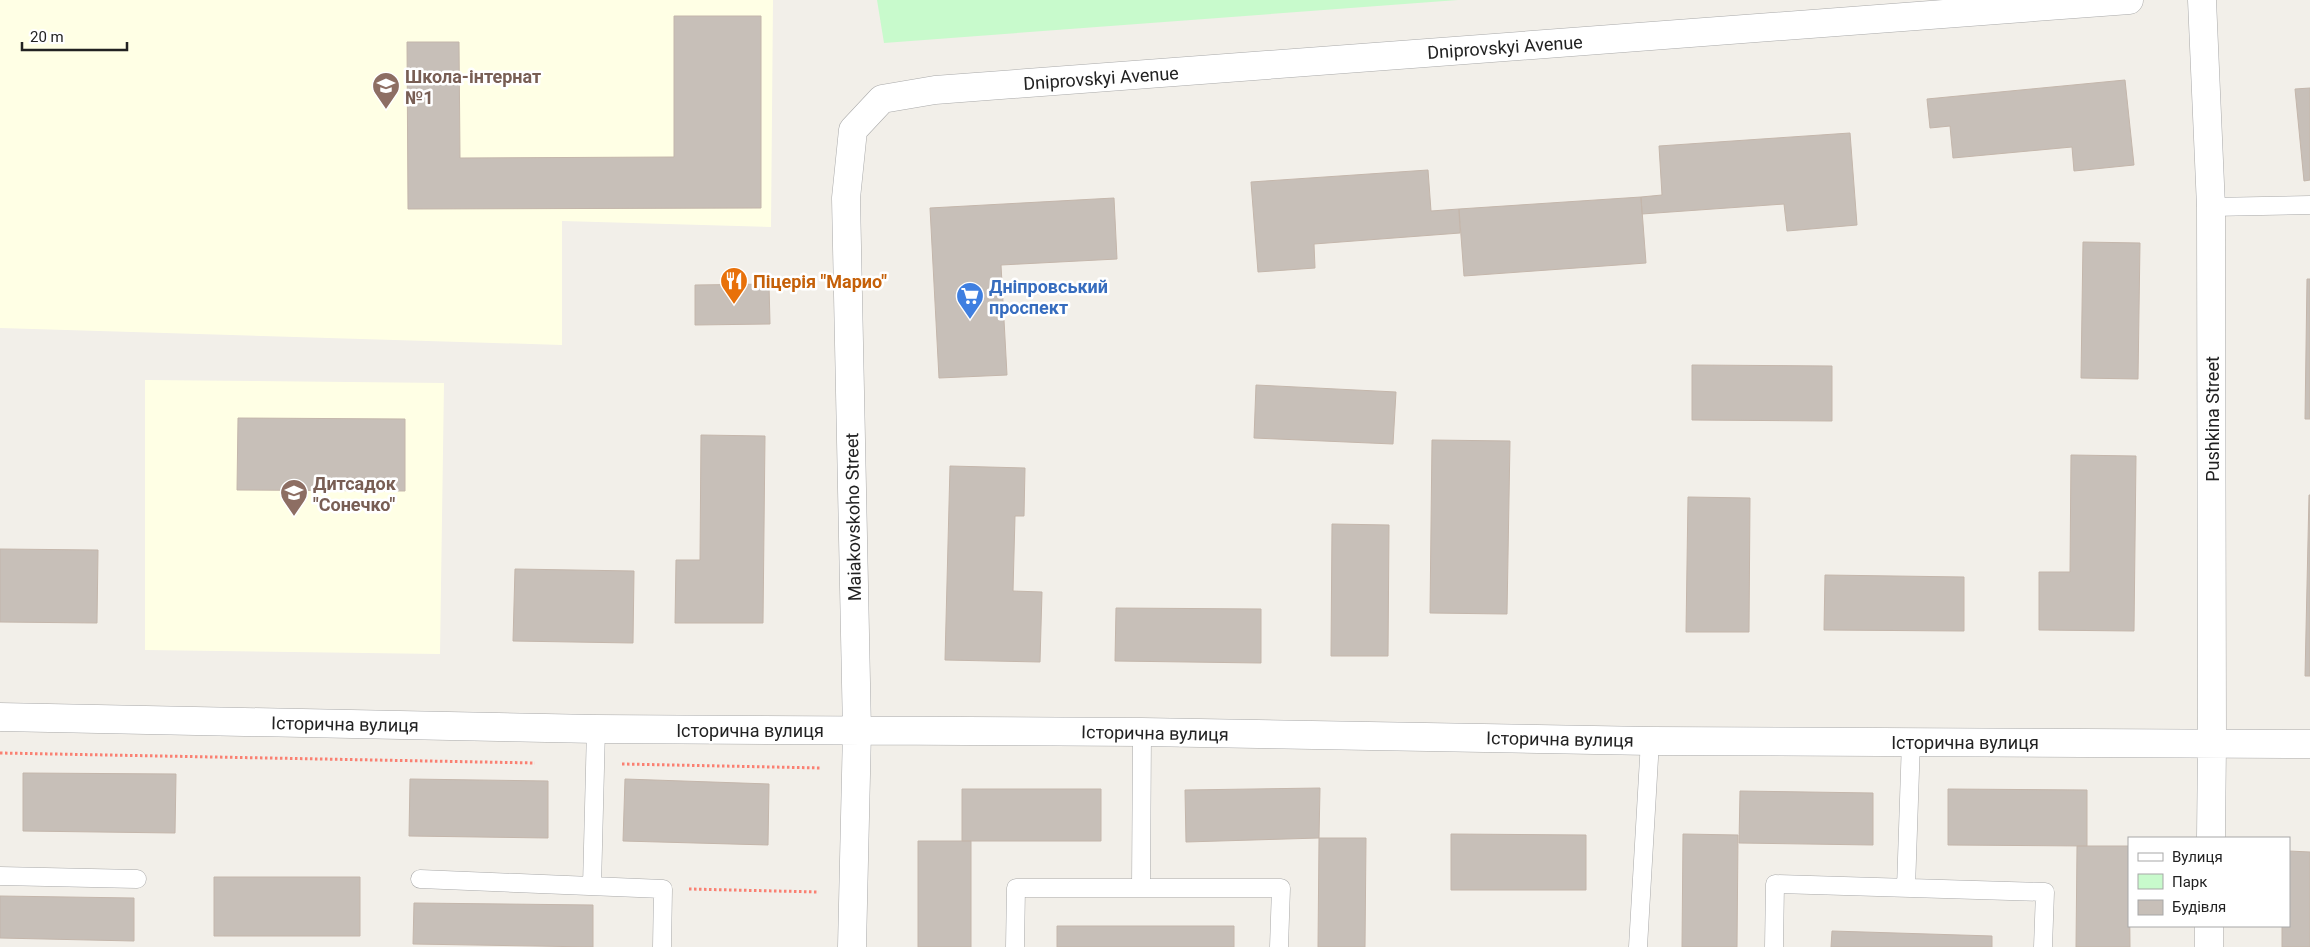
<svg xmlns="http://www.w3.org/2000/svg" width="2310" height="947" viewBox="0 0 2310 947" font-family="Roboto,sans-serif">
	<rect width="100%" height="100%" fill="#f2efe9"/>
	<!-- education -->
	<path fill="#ffffe5" d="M0 0H773L771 227 562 221V345L0 328Z
		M145 380 444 383 440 654 145 650Z"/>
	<!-- park -->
	<path fill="#c8facc" d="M877 0H1458L884 43Z"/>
	<!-- building -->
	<path fill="#c7bfb8" stroke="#c4b6ab" d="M674 16H761V208L408 209 407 42H459L460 158 674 157Z
		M2125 80 2134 165 2074 171 2072 147 1953 158 1950 126 1930 128 1927 99Z
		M2310 88V180L2304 181 2295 89Z
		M1850 133 1857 225 1787 231 1784 204 1642 214 1641 197 1662 195 1659 146Z
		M1428 170 1431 211 1459 209 1460 233 1314 244 1315 268 1258 272 1251 182Z
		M1641 197 1646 263 1464 276 1459 209Z
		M1114 198 1117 259 1001 265 1007 375 939 378 930 208Z
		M2083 242 2140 243 2138 379 2081 378Z
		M2307 279H2310V419H2305Z
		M769 284 770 324 695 325V285Z
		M1692 365 1832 366V421L1692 420Z
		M1256 385 1396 392 1393 444 1254 438Z
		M238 418 405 419V491L237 490Z
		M701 435 765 436 763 623H675L676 560H700Z
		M1432 440 1510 441 1507 614 1430 613Z
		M2071 455 2136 456 2134 631 2039 630V572H2070Z
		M950 466 1025 468 1024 516H1015L1013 591 1042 592 1040 662 945 660Z
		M2309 495H2310V676H2305Z
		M1688 497 1750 498 1749 632H1686Z
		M1332 524 1389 525 1388 656H1331Z
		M0 549 98 550 97 623 0 622Z
		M515 569 634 571 633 643 513 641Z
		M1825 575 1964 577V631L1824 630Z
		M1116 608 1261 609V663L1115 661Z
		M23 773 176 774 175 833 23 831Z
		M410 779 548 781V838L409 836Z
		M625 779 769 784 768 845 623 841Z
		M1320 788 1319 838 1186 842 1185 790Z
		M962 789H1101V841H962Z
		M1948 789 2087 790V846L1948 845Z
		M1740 791 1873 793V845L1739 843Z
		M1451 834 1586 835V890H1451Z
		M1683 834 1738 835 1737 947H1682Z
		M1319 838H1366L1365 947H1318Z
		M918 841H971V947H918Z
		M2077 846H2129L2130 947H2076Z
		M2289 851 2310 852V947H2282V926H2289Z
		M214 877H360V936H214Z
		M0 896 134 898V941L0 938Z
		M414 903 593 905V947L413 944Z
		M1057 926H1234V947H1057Z
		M1832 931 1992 936V947H1831Z"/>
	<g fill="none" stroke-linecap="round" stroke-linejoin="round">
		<defs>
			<path id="lane" d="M2211 207 2310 205
				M0 876 137 879
				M420 879 663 889 662 947
				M592 886 596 729
				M1141 888 1142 732
				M1906 888 1911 741
				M1015 947 1016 888H1281L1279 947
				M1638 947 1650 741
				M1774 947 1775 884 2045 892 2043 947"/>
			<path id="street" d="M2202 0 2211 207 2212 744 2211 838
				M0 717 596 729 1142 732 1650 741 2310 744
				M852 947 857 731 846 198 853 130 882 99 935 90 2129 0
				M2209 947V926"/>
		</defs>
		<!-- lane casing -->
		<use href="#lane" stroke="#a9a9a9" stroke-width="19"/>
		<!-- street casing -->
		<use href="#street" stroke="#a9a9a9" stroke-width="29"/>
		<!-- path -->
		<path stroke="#fa8072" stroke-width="3" stroke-dasharray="2.5 2.5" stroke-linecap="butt" d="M0 753 535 763
			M622 764 821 768
			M689 889 819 892"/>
		<!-- lane -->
		<use href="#lane" stroke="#fff" stroke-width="18"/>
		<!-- street -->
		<use href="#street" stroke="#fff" stroke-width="28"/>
	</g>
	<!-- icons -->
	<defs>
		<symbol id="school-pin" viewBox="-11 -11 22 30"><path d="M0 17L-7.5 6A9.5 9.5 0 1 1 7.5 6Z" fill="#8d6e63" stroke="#fff"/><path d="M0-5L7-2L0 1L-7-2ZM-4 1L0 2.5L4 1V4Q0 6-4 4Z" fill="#fff"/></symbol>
		<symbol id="restaurant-pin" viewBox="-11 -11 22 30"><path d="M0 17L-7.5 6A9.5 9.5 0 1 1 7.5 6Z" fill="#e8710a" stroke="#fff"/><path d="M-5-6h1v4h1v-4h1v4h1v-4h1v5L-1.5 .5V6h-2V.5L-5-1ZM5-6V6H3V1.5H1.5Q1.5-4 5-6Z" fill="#fff"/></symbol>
		<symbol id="supermarket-pin" viewBox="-11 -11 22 30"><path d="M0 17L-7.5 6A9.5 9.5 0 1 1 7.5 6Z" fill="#3f7fe0" stroke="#fff"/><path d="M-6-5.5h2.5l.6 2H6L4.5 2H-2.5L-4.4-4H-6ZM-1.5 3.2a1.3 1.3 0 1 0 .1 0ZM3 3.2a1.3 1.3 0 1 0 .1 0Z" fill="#fff"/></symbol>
	</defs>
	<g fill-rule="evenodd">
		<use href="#school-pin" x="370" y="70" width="32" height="43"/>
		<use href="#restaurant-pin" x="718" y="265" width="32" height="43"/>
		<use href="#supermarket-pin" x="954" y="280" width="32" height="43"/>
		<use href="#school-pin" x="278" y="477" width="32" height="43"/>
	</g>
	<g text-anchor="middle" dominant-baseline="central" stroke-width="5" stroke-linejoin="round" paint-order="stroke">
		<!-- street labels -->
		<g font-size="18" fill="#222" stroke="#fff">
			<text transform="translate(1505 47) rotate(-4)">Dniprovskyi Avenue</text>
			<text transform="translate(1101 78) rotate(-4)">Dniprovskyi Avenue</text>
			<text transform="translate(2212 419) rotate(-90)">Pushkina Street</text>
			<text transform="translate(853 517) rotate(-91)">Maiakovskoho Street</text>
			<text transform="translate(345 724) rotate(1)">Історична вулиця</text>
			<text x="750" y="730">Історична вулиця</text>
			<text transform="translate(1155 733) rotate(1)">Історична вулиця</text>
			<text transform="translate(1560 739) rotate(1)">Історична вулиця</text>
			<text x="1965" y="742">Історична вулиця</text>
		</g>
		<!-- education labels -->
		<g font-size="18" font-weight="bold" fill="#785e54" stroke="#fff" text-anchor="start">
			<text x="405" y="76">Школа-інтернат<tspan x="405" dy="21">№1</tspan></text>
			<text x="313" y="483">Дитсадок<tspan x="313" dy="21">"Сонечко"</tspan></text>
		</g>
		<!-- food labels -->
		<g font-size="18" font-weight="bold" fill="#c56008" stroke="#fff" text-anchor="start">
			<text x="753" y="281">Піцерія "Марио"</text>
		</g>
		<!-- shop labels -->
		<g font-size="18" font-weight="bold" fill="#366cbe" stroke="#fff" text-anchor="start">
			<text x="989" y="286">Дніпровський<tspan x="989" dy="21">проспект</tspan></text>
		</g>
	</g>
	<!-- legend -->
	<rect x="2128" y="837" width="162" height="90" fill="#ffffff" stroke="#a7a7a7"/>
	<rect x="2138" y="853" width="25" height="8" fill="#ffffff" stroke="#a7a7a7"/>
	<text x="2172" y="862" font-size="15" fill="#222222">Вулиця</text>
	<rect x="2138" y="874" width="25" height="15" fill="#c8facc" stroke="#a7a7a7"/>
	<text x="2172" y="887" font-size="15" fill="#222222">Парк</text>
	<rect x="2138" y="900" width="25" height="15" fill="#c7bfb8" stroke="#a7a7a7"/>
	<text x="2172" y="912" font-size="15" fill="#222222">Будівля</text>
	<!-- scale -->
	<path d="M22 42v8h105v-8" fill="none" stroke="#222222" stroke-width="2.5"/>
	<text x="30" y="42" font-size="15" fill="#222222" stroke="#ffffff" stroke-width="4" paint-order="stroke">20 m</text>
</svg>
